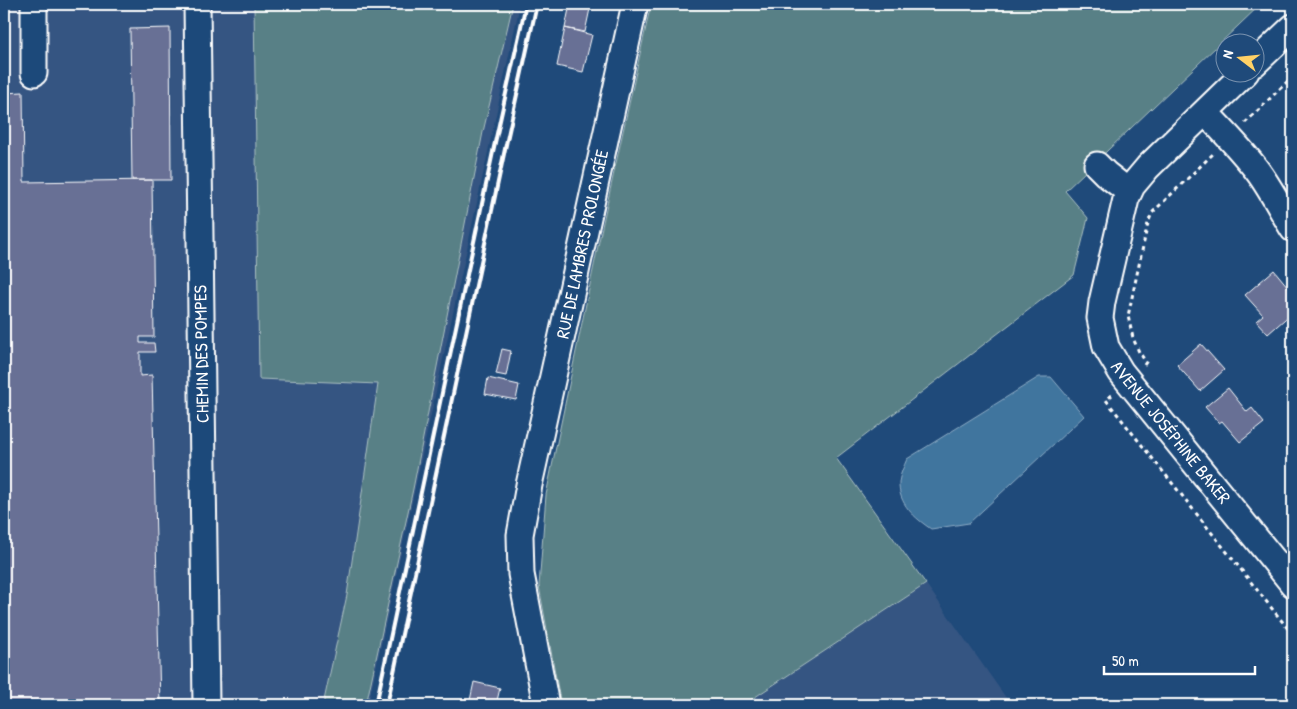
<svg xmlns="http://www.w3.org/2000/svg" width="1297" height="709" viewBox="0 0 1297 709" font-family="'Patrick Hand',sans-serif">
	<rect width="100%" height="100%" fill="#1f4a7a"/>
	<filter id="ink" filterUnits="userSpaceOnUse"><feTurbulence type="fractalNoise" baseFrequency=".02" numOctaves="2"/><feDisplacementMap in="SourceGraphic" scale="10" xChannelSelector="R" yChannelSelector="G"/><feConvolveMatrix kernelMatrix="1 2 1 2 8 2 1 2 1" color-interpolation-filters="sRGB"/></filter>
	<g filter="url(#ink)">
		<!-- built -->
		<path fill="#355582" d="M4 4H520L368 705H4Z
			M926 584 1011 705H743Z"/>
		<!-- green -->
		<path fill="#588086" stroke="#acc0c2" d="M254 4H513L483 132 413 489 366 705H323L347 595 378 384 259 379Z
			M651 4H1261L1065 191 1088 218 1074 275 836 458 926 584 743 705H561L539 586 546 495 602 227Z"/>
		<!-- water -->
		<path fill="#41759e" stroke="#8dacc5" d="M1039 377H1051L1084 416 969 523 931 529C915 518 898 504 899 482 900 474 904 466 907 459Z"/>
		<!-- building -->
		<path fill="#676f95" stroke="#fff" d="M570 4H591L585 32 565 28Z
			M170 28 171 180H132L130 29Z
			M565 28 592 35 583 72 557 66Z
			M23 92 24 182 152 180 154 337H140V343H154L155 352H140V376L152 375 160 705H4V93Z
			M1274 270 1293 293V312L1268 334 1256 321 1263 315 1245 295Z
			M1201 344 1224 370 1200 391 1177 365Z
			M502 349 511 351 506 376 496 374Z
			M488 378 519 385 516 400 485 394Z
			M1228 388 1247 412 1252 408 1264 423 1240 442 1222 421 1219 423 1205 407Z
			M474 682 500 688 496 705H469Z"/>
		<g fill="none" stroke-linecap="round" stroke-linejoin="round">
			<defs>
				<path id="minor" d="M197 4 206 705
					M1254 64 1293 27
					M1246 72 1148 167 1132 186 1126 199 1102 302 1100 318 1106 347 1121 372 1293 584
					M34 73V4
					M1205 112C1224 132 1243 151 1259 173 1272 191 1282 211 1293 229
					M1097 165 1106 174 1129 192
					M546 705 521 574 520 535 529 485 635 4"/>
			</defs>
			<!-- minor casing -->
			<use href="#minor" stroke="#fff" stroke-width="29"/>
			<!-- path -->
			<path stroke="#fff" stroke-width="3" stroke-dasharray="4 4" stroke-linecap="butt" d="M1245 123 1293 76
				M1144 365 1146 362 1139 352 1133 338 1128 316 1148 223 1152 213 1157 208 1214 153
				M1112 395 1106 400 1293 635"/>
			<!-- minor -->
			<use href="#minor" stroke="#1f4a7a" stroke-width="25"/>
			<!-- rail -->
			<path stroke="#fff" stroke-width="4" d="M376 705 494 147 526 4
				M387 705 505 149 537 4"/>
		</g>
	</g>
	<g text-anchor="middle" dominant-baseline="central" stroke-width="4.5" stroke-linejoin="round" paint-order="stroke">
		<!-- street labels -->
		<g font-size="18" fill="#fff" stroke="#1f4a7a">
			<text transform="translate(582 244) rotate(-78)">RUE DE LAMBRES PROLONGÉE</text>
			<text transform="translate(201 354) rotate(-91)">CHEMIN DES POMPES</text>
			<text transform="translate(1171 432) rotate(51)">AVENUE JOSÉPHINE BAKER</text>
		</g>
	</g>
	<!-- margin -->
	<rect width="1297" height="709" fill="none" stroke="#1f4a7a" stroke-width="20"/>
	<rect x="10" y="10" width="1277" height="689" fill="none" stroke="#fff" stroke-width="2" filter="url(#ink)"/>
	<!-- north arrow -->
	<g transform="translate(1240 58) rotate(286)"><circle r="24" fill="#1f4a7a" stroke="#7992af"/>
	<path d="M0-4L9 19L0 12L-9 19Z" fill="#ffd166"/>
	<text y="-8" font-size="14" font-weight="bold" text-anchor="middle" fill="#ffffff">N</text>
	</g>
	<!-- scale -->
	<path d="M1104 666v8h151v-8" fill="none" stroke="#ffffff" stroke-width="2.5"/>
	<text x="1112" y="666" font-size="15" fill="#ffffff" stroke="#1f4a7a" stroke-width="4" paint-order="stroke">50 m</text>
</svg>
